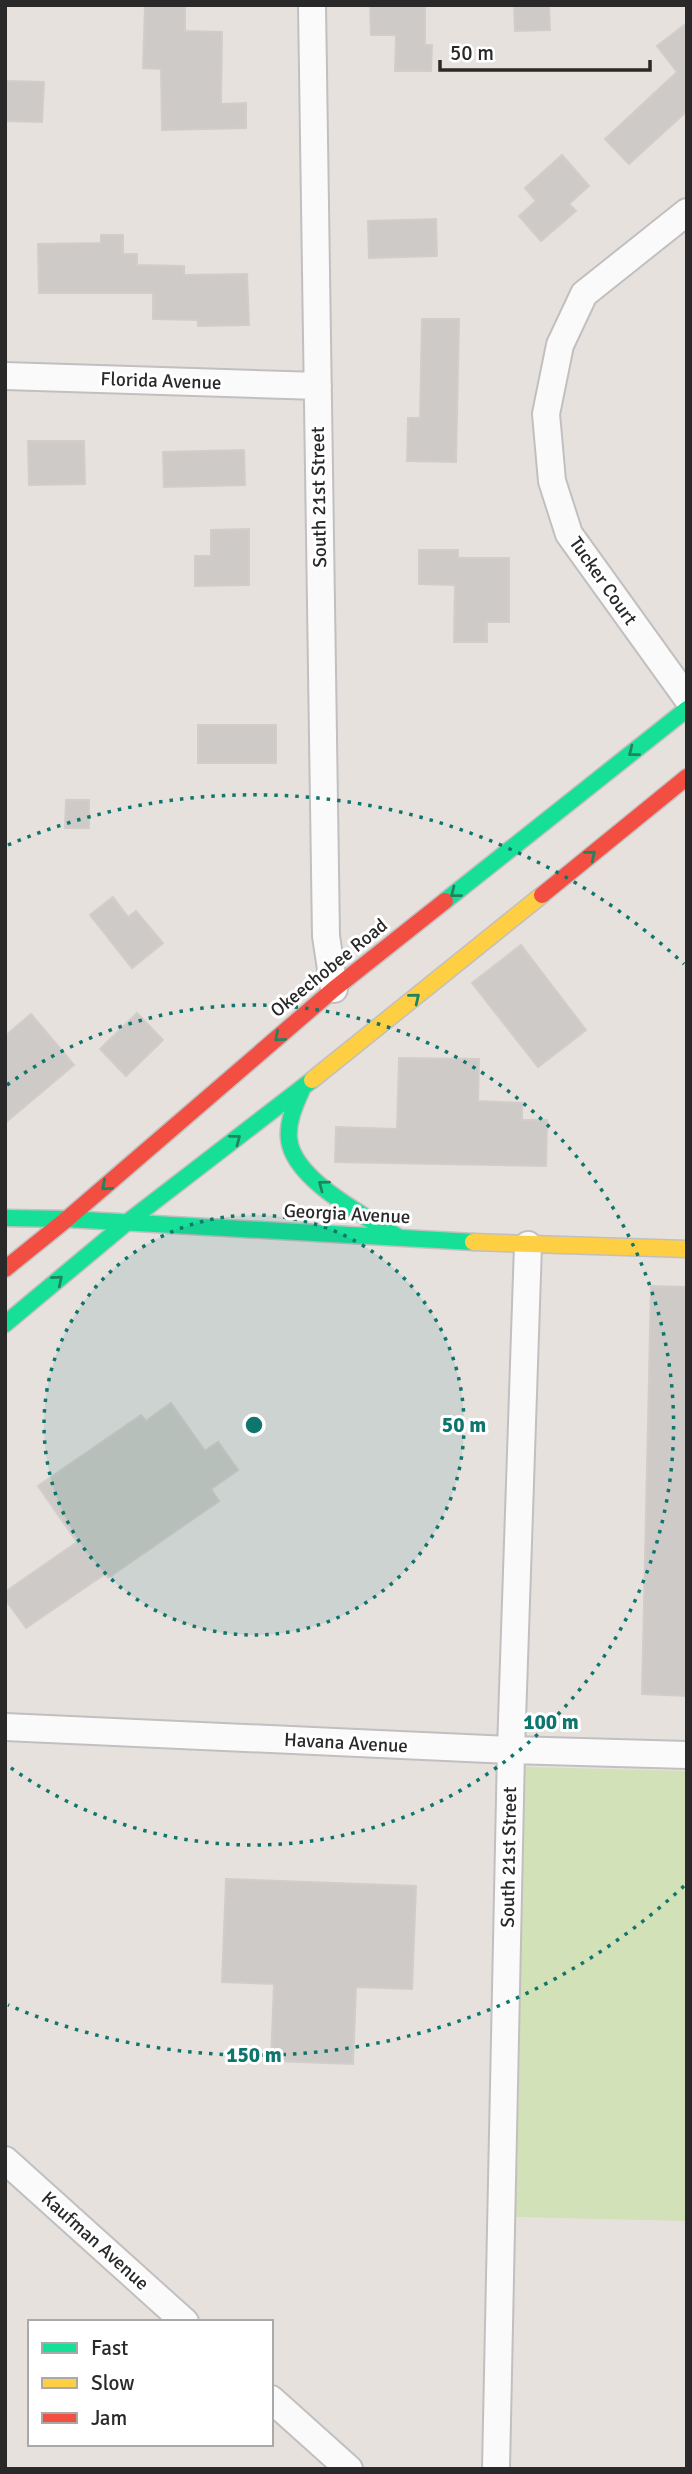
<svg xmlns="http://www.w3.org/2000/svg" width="692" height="2474" viewBox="0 0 692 2474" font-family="Signika,sans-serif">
	<rect width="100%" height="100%" fill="#e7e1de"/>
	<!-- park -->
	<path fill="#d2e1b7" d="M525 1767 687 1771V2221L516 2217Z"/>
	<!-- building -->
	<path fill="#cecac7" stroke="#d2cdca" stroke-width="2" d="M145 5H185V31L222 32 221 104 246 103V128L162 130 161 69 143 68Z
		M370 5H425V45H432L431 71H395L396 35H371Z
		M514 5H549L550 30 515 31Z
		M687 23V111L629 164 605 139 677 72 657 46Z
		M5 81 44 82 42 122 5 121Z
		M562 155 589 186 569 204 576 211 541 241 519 216 536 201 525 188Z
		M436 219 437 256 369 258 368 221Z
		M101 235H123V254H137V265L184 266V275L247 274 249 325 198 326V320L153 319V293H39L38 244 101 243Z
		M422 319H459L456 462 407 461 408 418H420Z
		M28 441H84L85 484 29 485Z
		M244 450 245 485 164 487 163 452Z
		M249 529V585L195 586V556H211V530Z
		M419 550H458V558H509V622H487V642H454L455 585 419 584Z
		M198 725H276V763H198Z
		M66 800H89V828H65Z
		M113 897 128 917 136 911 163 943 132 968 90 915Z
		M521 945 586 1030 538 1067 472 983Z
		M137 1013 163 1040 126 1076 100 1049Z
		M31 1014 74 1065 5 1123V1036Z
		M399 1058 479 1059 478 1101 522 1103V1120H547L546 1166 335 1162 336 1127 397 1129Z
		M651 1286 687 1287V1696L642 1694Z
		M171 1403 205 1451 218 1442 238 1470 211 1489 219 1501 108 1578 105 1574 26 1628 5 1599V1592L77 1542 38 1486 141 1415 146 1421Z
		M226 1879 416 1886 412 1989 356 1987 353 2064 271 2061 274 1984 222 1982Z"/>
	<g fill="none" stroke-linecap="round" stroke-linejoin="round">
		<defs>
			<path id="street" d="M312 5 326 936 334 989
				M687 212 584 294 560 345 546 414 552 481 569 534 687 698
				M5 376 318 386
				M5 1727 511 1750 687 1755
				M5 2160 185 2322
				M271 2399 349 2469
				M496 2469 511 1750 528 1245"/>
			<path id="fast" d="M445 901 687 709
				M303 1087C296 1103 287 1121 289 1139 293 1180 366 1216 398 1237
				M5 1218 67 1219 473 1242
				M5 1324 125 1224 312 1080"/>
			<path id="slow" d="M312 1080 542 895
				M473 1242 687 1249"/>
			<path id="jam" d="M542 895 687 777
				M5 1269 67 1219 334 989 445 901"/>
		</defs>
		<!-- street casing -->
		<use href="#street" stroke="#c1bfc0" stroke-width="30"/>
		<!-- fast casing -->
		<use href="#fast" stroke="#c1bfc0" stroke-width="19"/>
		<!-- slow casing -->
		<use href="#slow" stroke="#c1bfc0" stroke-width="19"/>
		<!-- jam casing -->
		<use href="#jam" stroke="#c1bfc0" stroke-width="19"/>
		<!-- street -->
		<use href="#street" stroke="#fbfafa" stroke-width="26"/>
		<!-- fast -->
		<use href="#fast" stroke="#16e098" stroke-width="16"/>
		<!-- slow -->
		<use href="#slow" stroke="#ffcf43" stroke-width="16"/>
		<!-- jam -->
		<use href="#jam" stroke="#f24e42" stroke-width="16"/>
	</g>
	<!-- one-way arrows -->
	<defs><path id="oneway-chevron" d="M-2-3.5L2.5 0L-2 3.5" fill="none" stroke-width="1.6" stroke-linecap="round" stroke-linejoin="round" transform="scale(1.75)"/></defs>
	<g stroke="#208460">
		<use href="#oneway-chevron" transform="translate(633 752) rotate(142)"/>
		<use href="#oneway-chevron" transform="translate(591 855) rotate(-39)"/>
		<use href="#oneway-chevron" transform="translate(455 893) rotate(142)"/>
		<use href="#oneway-chevron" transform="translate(415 998) rotate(-39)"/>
		<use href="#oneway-chevron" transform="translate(279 1037) rotate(139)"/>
		<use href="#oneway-chevron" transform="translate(236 1139) rotate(-38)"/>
		<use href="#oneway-chevron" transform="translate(323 1185) rotate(-143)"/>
		<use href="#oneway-chevron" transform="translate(106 1186) rotate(139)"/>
		<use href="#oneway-chevron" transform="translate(58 1280) rotate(-40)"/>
	</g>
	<!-- distance rings -->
	<circle cx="254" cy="1425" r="210" fill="#0f766e" fill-opacity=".12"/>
	<g fill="none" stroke="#0f766e" stroke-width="3.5" stroke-dasharray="3.5 7">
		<circle cx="254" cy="1425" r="210"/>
		<path d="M7 1085A420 420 0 1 1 7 1765"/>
		<path d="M684 1886A630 630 0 0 1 8 2005M8 845A630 630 0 0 1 684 964"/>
	</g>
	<g text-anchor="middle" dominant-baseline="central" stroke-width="6" stroke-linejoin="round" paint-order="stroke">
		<!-- street labels -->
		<g font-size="19" fill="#292929" stroke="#fff">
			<text transform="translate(161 381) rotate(2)">Florida Avenue</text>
			<text transform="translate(319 497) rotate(-91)">South 21st Street</text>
			<text transform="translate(603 581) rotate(55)">Tucker Court</text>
			<text transform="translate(329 968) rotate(-39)">Okeechobee Road</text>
			<text transform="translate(347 1214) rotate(3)">Georgia Avenue</text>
			<text transform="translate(346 1743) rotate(3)">Havana Avenue</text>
			<text transform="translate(509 1857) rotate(-89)">South 21st Street</text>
			<text transform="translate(95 2241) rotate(42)">Kaufman Avenue</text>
		</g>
	</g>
	<circle cx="254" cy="1425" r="10" fill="#0f766e" stroke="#fff" stroke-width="3.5"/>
	<g font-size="21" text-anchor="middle" font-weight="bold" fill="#0f766e" stroke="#fff" stroke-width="6" stroke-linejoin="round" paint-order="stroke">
		<text x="464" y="1432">50 m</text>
		<text x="551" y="1729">100 m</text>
		<text x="254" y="2062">150 m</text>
	</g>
	<!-- border -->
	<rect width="692" height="2474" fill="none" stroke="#292929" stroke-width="14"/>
	<!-- legend -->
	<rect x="28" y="2320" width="245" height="126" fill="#ffffff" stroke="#a9a9a9" stroke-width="2"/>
	<rect x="42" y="2343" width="35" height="10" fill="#16e098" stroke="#a9a9a9" stroke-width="2"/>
	<text x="91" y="2355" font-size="21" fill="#292929">Fast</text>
	<rect x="42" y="2378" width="35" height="10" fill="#ffcf43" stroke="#a9a9a9" stroke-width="2"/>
	<text x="91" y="2390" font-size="21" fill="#292929">Slow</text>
	<rect x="42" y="2413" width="35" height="10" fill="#f24e42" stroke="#a9a9a9" stroke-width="2"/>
	<text x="91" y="2425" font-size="21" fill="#292929">Jam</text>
	<!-- scale -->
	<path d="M440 60v10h210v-10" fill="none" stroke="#292929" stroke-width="3.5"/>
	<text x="450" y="60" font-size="21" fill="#292929" stroke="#ffffff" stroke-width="5" paint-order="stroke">50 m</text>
</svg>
